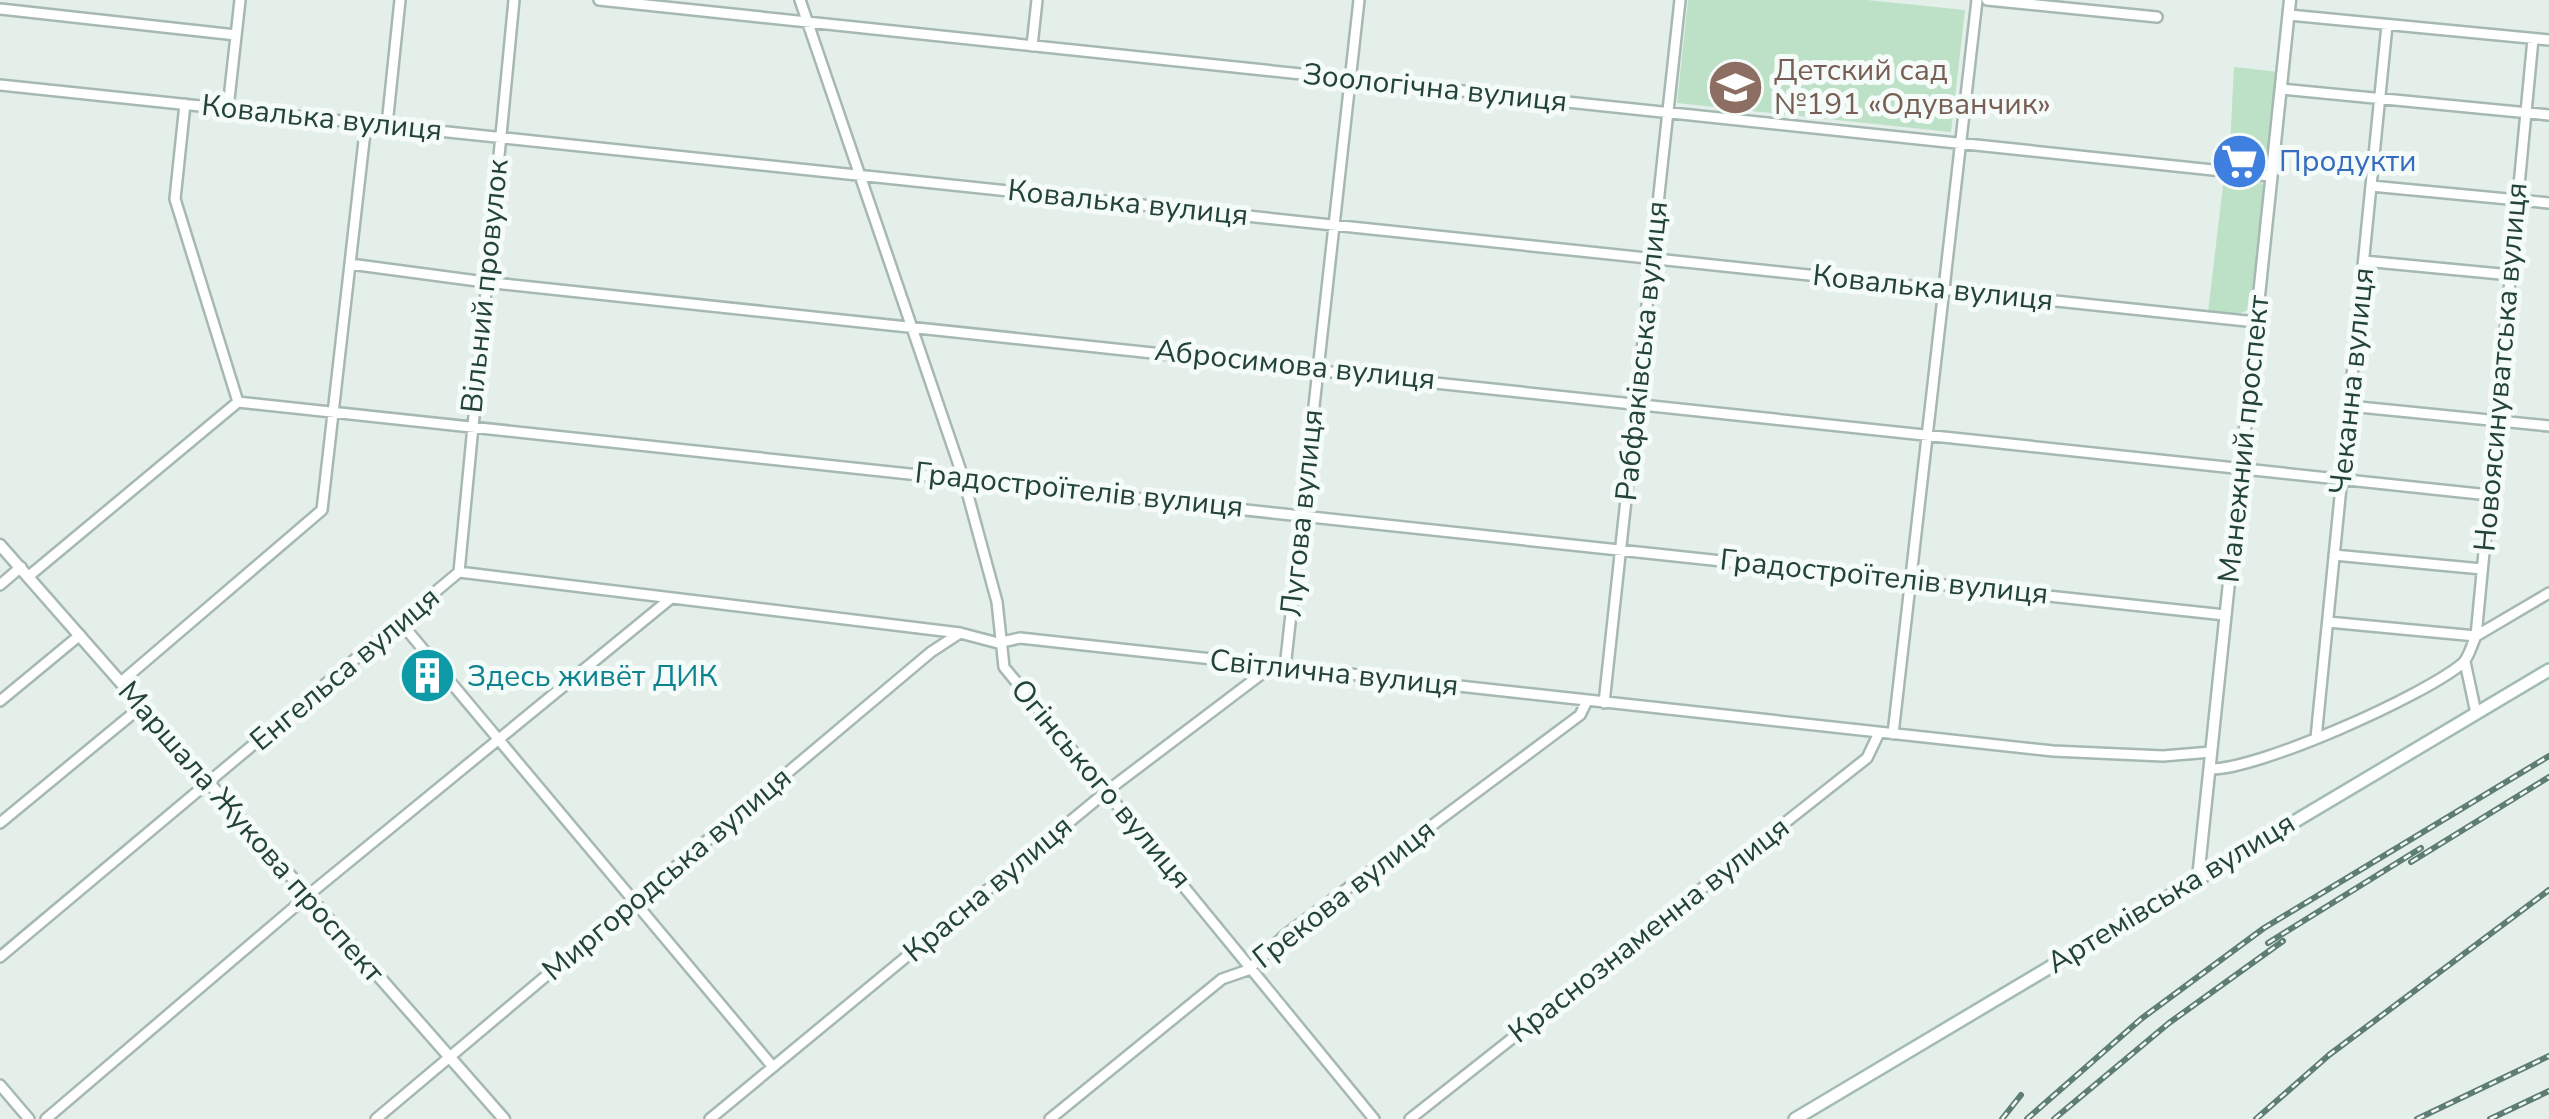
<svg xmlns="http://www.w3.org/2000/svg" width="2549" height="1119" viewBox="0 0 2549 1119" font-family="'Nunito Sans',sans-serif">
	<rect width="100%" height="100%" fill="#e4efea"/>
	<!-- green -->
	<path fill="#bce1c7" d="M1688 0H1867L1965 10 1951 132 1677 103Z
		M2234 67 2278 72 2268 168 2249 148 2230 146Z
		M2224 177 2260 181 2266 189 2251 309 2235 315 2208 312Z"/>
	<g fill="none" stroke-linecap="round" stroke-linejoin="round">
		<defs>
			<path id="minor" d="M599 0 2270 176
				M800 0 963 477 997 602 1004 667 1374 1119
				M1987 0 2157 17
				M0 9 236 35
				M2289 15 2549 40
				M1032 46 1037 0
				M0 85 2256 322
				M2281 89 2549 115
				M185 104 175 199 238 402 2225 615
				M228 108 240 0
				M387 125 400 0
				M2371 186 2549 203
				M2364 261 2511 275
				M350 264 485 282 2489 495
				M2349 406 2549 426
				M2334 555 2482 569
				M459 572 960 633 998 643 1020 638 2053 751 2163 756 2211 752
				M459 572 514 0
				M29 576 238 402
				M0 585 21 567
				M2328 622 2476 636
				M401 623 773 1067
				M2476 636 2549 593
				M2465 662 2476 713
				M1285 668 1359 0
				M121 682 322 510 366 123
				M0 701 80 635
				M1604 703 1680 0
				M1893 734 1977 0
				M2316 738 2387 25
				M2210 769C2258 770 2424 696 2463 663 2469 657 2472 644 2476 636L2533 39
				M0 823 142 706
				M0 957 459 572
				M0 1085 29 1119
				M46 1119 312 892 670 599
				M376 1119 931 652 960 633
				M710 1119 1107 791 1272 666
				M1050 1119 1222 979 1248 970 1285 935 1580 715 1587 701
				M1410 1119 1867 758 1879 733"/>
			<path id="tertiary" d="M0 545 504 1119
				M2198 878 2290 0"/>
			<path id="secondary" d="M1795 1119 2549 670"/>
		</defs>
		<!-- minor casing -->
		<use href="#minor" stroke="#a6b8b2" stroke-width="14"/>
		<!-- tertiary casing -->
		<use href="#tertiary" stroke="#a6b8b2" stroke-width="15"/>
		<!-- secondary casing -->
		<use href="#secondary" stroke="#a2bbb3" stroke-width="16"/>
		<!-- minor -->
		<use href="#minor" stroke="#fff" stroke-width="9"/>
		<!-- tertiary -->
		<use href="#tertiary" stroke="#fff" stroke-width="10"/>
		<!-- secondary -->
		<use href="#secondary" stroke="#fff" stroke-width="11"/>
		<defs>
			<path id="rail" d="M2411 862 2549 777
				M2268 943 2421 848
				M2002 1119 2021 1095
				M2027 1119 2141 1019 2264 928 2549 756
				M2054 1119 2169 1023 2283 941
				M2256 1119 2329 1055 2549 890
				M2417 1119 2549 1056
				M2490 1119 2549 1091"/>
		</defs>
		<!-- rail casing -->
		<use href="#rail" stroke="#5d7d75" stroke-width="6"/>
		<!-- rail -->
		<use href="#rail" stroke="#f5fbf8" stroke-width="2.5" stroke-dasharray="8" stroke-linecap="butt"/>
	</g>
	<!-- icons -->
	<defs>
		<symbol id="school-disc" viewBox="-11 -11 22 22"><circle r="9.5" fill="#8d6e63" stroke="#f5fbf8"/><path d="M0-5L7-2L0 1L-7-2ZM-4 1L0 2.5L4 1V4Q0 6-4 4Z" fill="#fff"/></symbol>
		<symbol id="supermarket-disc" viewBox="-11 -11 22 22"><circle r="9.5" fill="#3f7fe0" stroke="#f5fbf8"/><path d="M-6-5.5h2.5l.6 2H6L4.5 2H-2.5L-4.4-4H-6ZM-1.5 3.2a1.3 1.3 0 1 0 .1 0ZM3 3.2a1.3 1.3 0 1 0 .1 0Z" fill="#fff"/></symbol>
		<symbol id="building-disc" viewBox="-11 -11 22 22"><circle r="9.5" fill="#0f9aa8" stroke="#f5fbf8"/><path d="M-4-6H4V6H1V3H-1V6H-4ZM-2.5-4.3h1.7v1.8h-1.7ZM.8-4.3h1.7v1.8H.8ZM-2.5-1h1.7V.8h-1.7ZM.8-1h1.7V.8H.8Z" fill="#fff"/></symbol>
	</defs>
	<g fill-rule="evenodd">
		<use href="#school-disc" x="1704" y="56" width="63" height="63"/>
		<use href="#supermarket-disc" x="2208" y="130" width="63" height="63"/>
		<use href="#building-disc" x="396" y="644" width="63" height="63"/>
	</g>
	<g text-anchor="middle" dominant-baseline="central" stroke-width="10" stroke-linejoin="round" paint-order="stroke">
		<!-- education labels -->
		<g font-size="30" fill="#785e54" stroke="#f5fbf8" text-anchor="start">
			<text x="1774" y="70">Детский сад<tspan x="1774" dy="34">№191 «Одуванчик»</tspan></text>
		</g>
		<!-- street labels -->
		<g font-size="30" fill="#22423a" stroke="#f5fbf8">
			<text transform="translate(1435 88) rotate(6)">Зоологічна вулиця</text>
			<text transform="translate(322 118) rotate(6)">Ковалька вулиця</text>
			<text transform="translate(1128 203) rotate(6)">Ковалька вулиця</text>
			<text transform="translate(485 286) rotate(-84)">Вільний провулок</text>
			<text transform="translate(1933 288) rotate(6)">Ковалька вулиця</text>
			<text transform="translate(1642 351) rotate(-84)">Рабфаківська вулиця</text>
			<text transform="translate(1295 365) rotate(6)">Абросимова вулиця</text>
			<text transform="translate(2501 367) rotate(-85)">Новоясинуватська вулиця</text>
			<text transform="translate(2352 381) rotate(-84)">Чеканна вулиця</text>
			<text transform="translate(2244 439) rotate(-84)">Манежний проспект</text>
			<text transform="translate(1079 490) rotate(6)">Градостроїтелiв вулиця</text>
			<text transform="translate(1302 513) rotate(-84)">Лугова вулиця</text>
			<text transform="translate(1884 577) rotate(6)">Градостроїтелiв вулиця</text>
			<text transform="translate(345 669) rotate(-40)">Енгельса вулиця</text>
			<text transform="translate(1334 673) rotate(6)">Світлична вулиця</text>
			<text transform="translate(1101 784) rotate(50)">Огінського вулиця</text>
			<text transform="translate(251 832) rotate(49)">Маршала Жукова проспект</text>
			<text transform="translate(667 874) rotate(-40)">Миргородська вулиця</text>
			<text transform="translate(988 889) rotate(-40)">Красна вулиця</text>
			<text transform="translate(2171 893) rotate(-31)">Артемівська вулиця</text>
			<text transform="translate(1344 894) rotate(-38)">Грекова вулиця</text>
			<text transform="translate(1649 930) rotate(-38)">Краснознаменна вулиця</text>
		</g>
		<!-- shop labels -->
		<g font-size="30" fill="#366cbe" stroke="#f5fbf8" text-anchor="start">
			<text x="2279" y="161">Продукти</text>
		</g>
		<!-- culture labels -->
		<g font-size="30" fill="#0d838f" stroke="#f5fbf8" text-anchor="start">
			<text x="467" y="676">Здесь живёт ДИК</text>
		</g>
	</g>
</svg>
